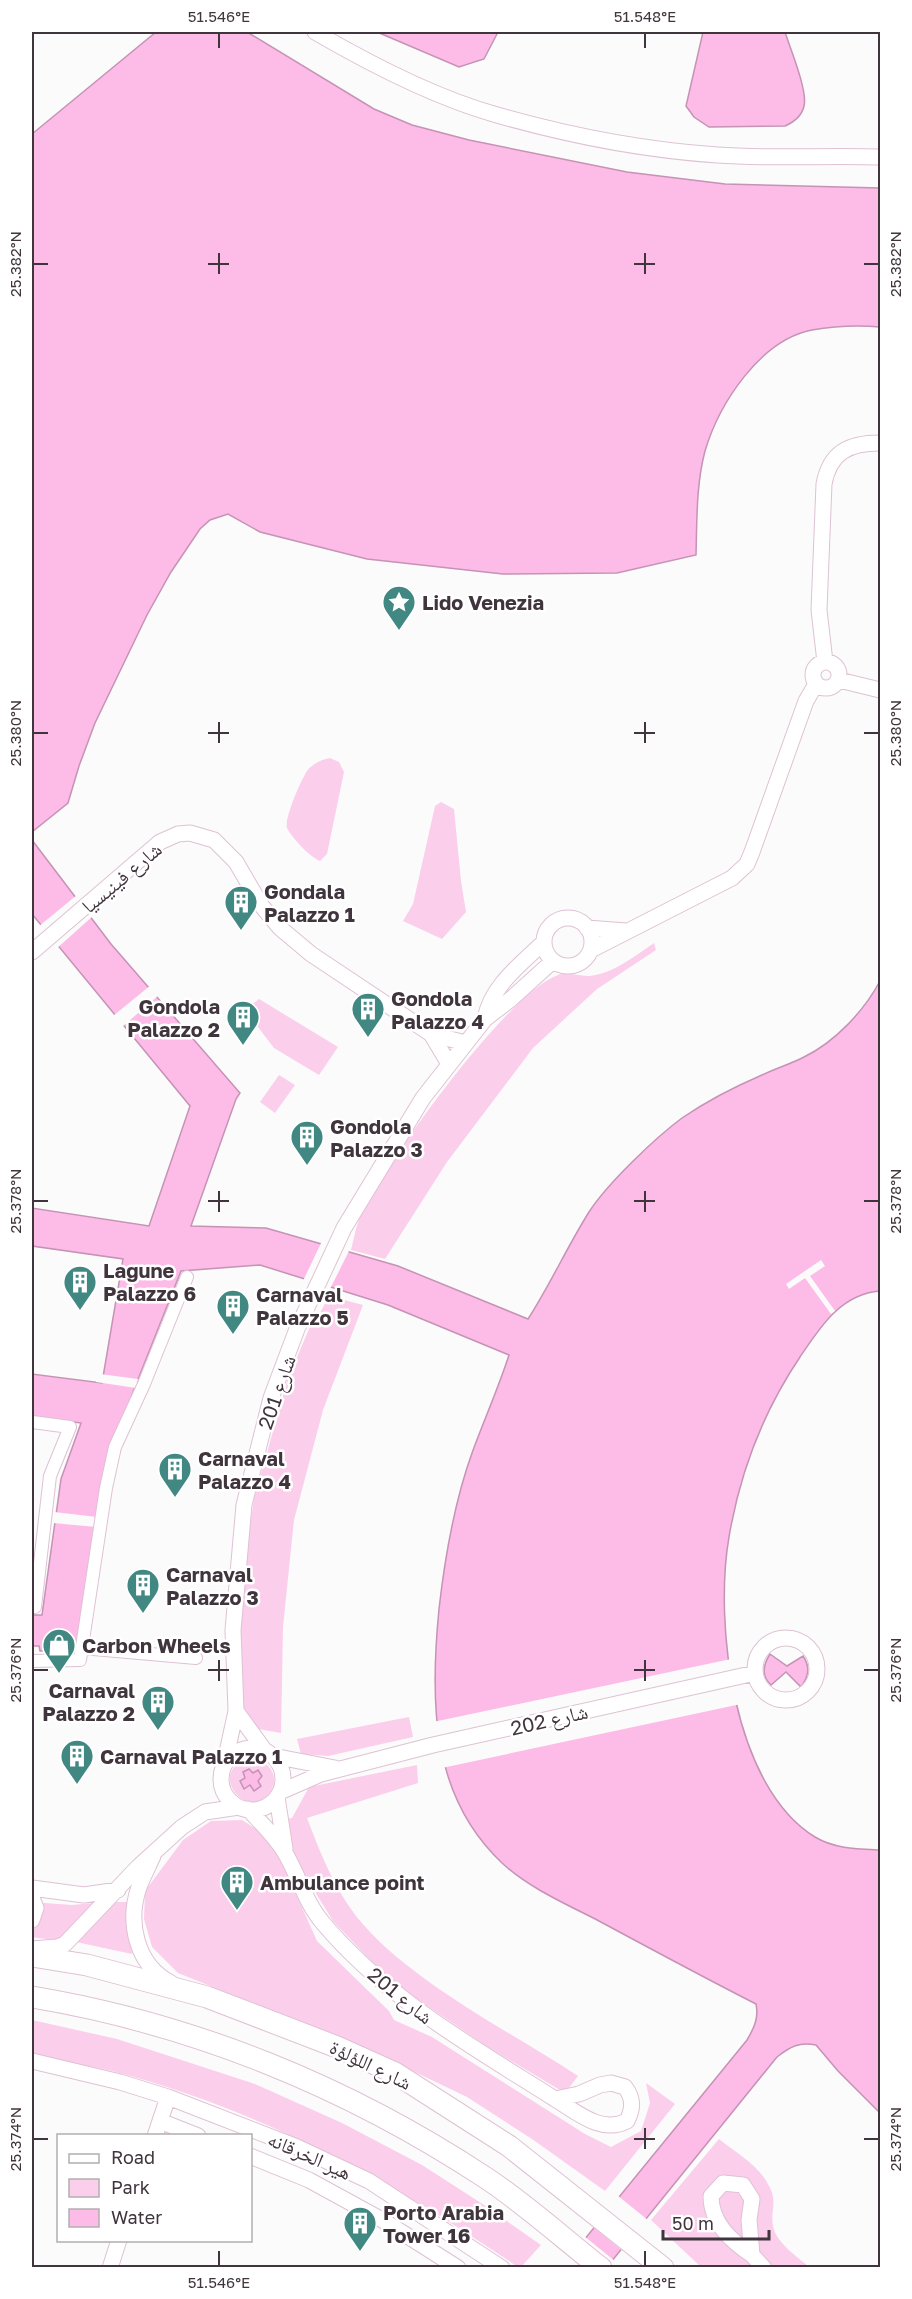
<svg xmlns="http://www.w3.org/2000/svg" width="912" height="2299" viewBox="0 0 912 2299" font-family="'Golos Text','Noto Naskh Arabic',sans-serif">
	<rect width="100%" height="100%" fill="#fbfbfb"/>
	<!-- green -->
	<path fill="#fbceeb" d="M330 758 339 762 344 772 327 854 320 861C310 857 292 838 287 828 284 819 301 780 307 771 313 763 321 760 330 758Z
		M441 802 454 809 461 881 466 912 442 939 403 921 413 904 435 806Z
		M654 943 656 950 597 989 533 1048 447 1162 385 1259 351 1250C354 1239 356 1225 361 1215 385 1163 507 993 558 975 568 971 580 977 590 976 614 973 635 956 654 943Z
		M259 999 338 1047 319 1075 274 1048 245 1010Z
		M279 1075 295 1085 275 1113 260 1102Z
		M329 1296 363 1305 323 1410 294 1520 283 1627 281 1733 252 1728 238 1707V1608L254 1499 287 1381 314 1317H318Z
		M409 1717 413 1737 328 1756 301 1754 297 1739Z
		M250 1758C266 1759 281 1774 271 1791 250 1826 203 1771 250 1758Z
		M417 1765 418 1783 307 1818C320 1852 333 1886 356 1916 408 1981 508 2030 578 2076L565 2093 488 2047 389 1980 333 1921 299 1866 289 1840 287 1819 292 1818 309 1787Z
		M242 1820 258 1830 275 1847 317 1941 389 2011 394 2020 432 2037 585 2134 611 2147 641 2131 650 2103 646 2083 675 2104 605 2191 532 2139 467 2097 367 2049 178 1973 152 1947 144 1919 145 1891 183 1840 211 1821Z
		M32 1902 72 1905 94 1903 59 1941 32 1937Z
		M112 1902H128L132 1954 76 1942Z
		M32 2020 117 2039 255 2084 342 2123 422 2165 481 2203 541 2245 521 2267H518C394 2182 259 2109 112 2071 86 2065 58 2061 32 2057Z
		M719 2139C736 2153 759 2165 769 2186 778 2202 770 2211 773 2226 776 2243 798 2257 809 2267H701L651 2220Z"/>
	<!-- water -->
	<path fill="#fdbbe7" stroke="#c593b4" stroke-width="1.5" d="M156 32H247L374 109 412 125 469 140 627 172 725 184 880 188V327C858 325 835 326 812 330 760 340 719 404 705 451 696 485 697 521 696 555L617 573 503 574 367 559 260 532 228 514 210 520 200 529 171 572 147 615 95 723 79 766 68 803 32 832V134Z
		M377 32H498L484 59 459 67Z
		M703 32H785C790 48 808 91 804 106 802 116 794 122 785 126L709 127 694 117 686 106Z
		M32 840 111 944 240 1093 236 1099 191 1226 266 1228 398 1266 528 1319C550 1285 567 1247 589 1212 607 1184 655 1138 682 1118 707 1101 734 1087 762 1075 776 1068 791 1064 804 1057 835 1042 864 1011 880 981V1291C841 1294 820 1327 800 1357 763 1412 740 1472 729 1537 714 1623 733 1787 815 1837 835 1849 858 1849 880 1850V2113L838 2071 816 2045C799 2042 791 2046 777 2057L607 2267H562L747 2040C754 2028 759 2018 756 2004 703 1977 651 1949 599 1921 566 1904 529 1888 502 1863 430 1795 430 1700 439 1609 445 1556 454 1503 472 1453 484 1420 498 1389 509 1355L388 1305 260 1265 181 1271 133 1392 100 1488 79 1649 40 1651 39 1646H32V1615H42L61 1479 81 1423 32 1416V1374L102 1383 123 1259 32 1246V1208L149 1226 190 1106 32 914Z
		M770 1654 787 1666 803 1656C811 1668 808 1677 801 1687L786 1672 771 1685C761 1676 763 1665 770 1654Z
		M249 1769 253 1773 258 1770 262 1776 258 1781 261 1786 254 1791 250 1785 244 1789 240 1781 245 1778 243 1772Z"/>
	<!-- pier -->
	<path fill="#fbfbfb" d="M77 895 93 916 56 949 38 927Z
		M151 985 159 995 122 1027 113 1016Z
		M322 1241 350 1249 330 1289 303 1281Z
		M821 1260 825 1266 810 1276 835 1311 831 1314 805 1278 789 1289 786 1284Z
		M100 1374 138 1379 136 1388 96 1382V1380H99Z
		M54 1512 97 1517 96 1527 53 1523Z
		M731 1659 741 1704 442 1768 433 1722Z
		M617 2195 649 2221 624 2252 592 2226Z
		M584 2236 616 2262 611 2268H559Z"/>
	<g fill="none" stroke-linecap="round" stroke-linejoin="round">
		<defs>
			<path id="pedestrian" d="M32 1422 70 1427 50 1476 35 1607H32
				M82 1648 196 1658
				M32 1661 80 1660 106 1488 115 1447 144 1384 187 1277"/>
			<path id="minor" d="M315 32C370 64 436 98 497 115 567 135 644 150 717 155 771 159 826 155 880 157
				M813 675a13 13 0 1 1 26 0a13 13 0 1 1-26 0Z
				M825 662 819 610 824 484C830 452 849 443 880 443
				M839 680 880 690
				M544 942a24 24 0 1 1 48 0a24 24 0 1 1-48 0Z
				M587 928 626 931
				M591 950 732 878 747 864 752 852 806 701 816 684
				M32 952 160 842 178 834 190 833 214 840 236 862 261 905 280 928 311 954 431 1034 465 1043
				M485 1019C491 986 521 964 544 942
				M431 1034 449 1064
				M755 1669a31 31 0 1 1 62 0a31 31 0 1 1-62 0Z
				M236 1711 265 1751
				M221 1779a31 31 0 1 1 62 0a31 31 0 1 1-62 0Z
				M273 1756 335 1768
				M224 1766 236 1711 233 1630 244 1505 271 1398 297 1329 344 1228 423 1098 485 1019 511 999 553 961
				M280 1792 321 1774 433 1745 755 1673
				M277 1797 285 1849
				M248 1809C261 1823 274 1835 284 1851 298 1874 305 1902 323 1923 387 1999 473 2047 555 2099
				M153 1856C148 1867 143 1877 139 1887 127 1922 136 1965 171 1983
				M32 1888 84 1895 118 1890
				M32 1898 36 1908 32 1920
				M32 1949 57 1947 65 1944 138 1867 182 1827 205 1812 239 1807
				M32 2061 120 2082 168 2097 297 2147 369 2181 502 2268
				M611 2083 625 2087C634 2099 633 2109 627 2121 601 2134 578 2113 555 2099L579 2094 600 2085Z
				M160 2121 198 2136
				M155 2136 168 2097
				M250 2156 309 2180 384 2221 458 2268
				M723 2183 743 2185 752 2199 749 2220 752 2255C731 2241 711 2223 711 2196Z
				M752 2255 764 2268
				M110 2268 119 2240"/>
			<path id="secondary" d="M32 1956 87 1965 207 1997 337 2047 395 2073 509 2146 663 2268
				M32 1997C194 2024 348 2087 486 2178 524 2203 564 2239 601 2268"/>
		</defs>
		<!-- pedestrian casing -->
		<use href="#pedestrian" stroke="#dfc1d4" stroke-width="14"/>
		<!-- minor casing -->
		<use href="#minor" stroke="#dfc1d4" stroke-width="17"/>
		<!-- secondary casing -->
		<use href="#secondary" stroke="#dfc1d4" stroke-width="23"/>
		<!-- pedestrian -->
		<use href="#pedestrian" stroke="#fff" stroke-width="12"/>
		<!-- minor -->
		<use href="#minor" stroke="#fff" stroke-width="15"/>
		<!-- secondary -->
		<use href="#secondary" stroke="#fff" stroke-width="21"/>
	</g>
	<!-- ticks -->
	<path fill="none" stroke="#41353d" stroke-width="2" d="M219 33V48M645 33V48M219 253V274M645 253V274M33 264H48M208 264H229M634 264H655M864 264H879M219 722V743M645 722V743M33 733H48M208 733H229M634 733H655M864 733H879M219 1191V1212M645 1191V1212M33 1201H48M208 1201H229M634 1201H655M864 1201H879M219 1660V1681M645 1660V1681M33 1670H48M208 1670H229M634 1670H655M864 1670H879M645 2128V2149M33 2139H48M634 2139H655M864 2139H879M219 2251V2266M645 2251V2266"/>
	<!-- icons -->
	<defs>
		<symbol id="sight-pin" viewBox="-11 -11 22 30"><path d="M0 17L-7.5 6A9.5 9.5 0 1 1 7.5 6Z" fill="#418883" stroke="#fff"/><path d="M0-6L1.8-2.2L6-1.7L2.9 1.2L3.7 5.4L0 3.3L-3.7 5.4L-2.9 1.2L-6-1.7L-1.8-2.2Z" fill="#fff"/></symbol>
		<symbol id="building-pin" viewBox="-11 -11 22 30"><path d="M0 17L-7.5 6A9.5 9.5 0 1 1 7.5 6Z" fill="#418883" stroke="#fff"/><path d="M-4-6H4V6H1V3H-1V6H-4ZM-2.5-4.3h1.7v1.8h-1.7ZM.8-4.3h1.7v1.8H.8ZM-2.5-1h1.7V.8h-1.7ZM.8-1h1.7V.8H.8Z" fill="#fff"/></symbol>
		<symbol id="shop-pin" viewBox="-11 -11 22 30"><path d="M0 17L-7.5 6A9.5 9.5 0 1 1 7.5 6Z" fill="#418883" stroke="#fff"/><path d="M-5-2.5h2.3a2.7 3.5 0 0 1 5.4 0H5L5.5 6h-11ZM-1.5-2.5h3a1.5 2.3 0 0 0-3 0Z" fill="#fff"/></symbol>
	</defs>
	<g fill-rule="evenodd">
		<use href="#sight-pin" x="380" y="583" width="38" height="52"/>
		<use href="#building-pin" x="222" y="883" width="38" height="52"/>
		<use href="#building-pin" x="349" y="990" width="38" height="52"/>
		<use href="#building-pin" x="224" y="998" width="38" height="52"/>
		<use href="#building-pin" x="288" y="1118" width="38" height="52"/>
		<use href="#building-pin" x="61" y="1263" width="38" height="52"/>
		<use href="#building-pin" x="214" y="1287" width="38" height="52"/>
		<use href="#building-pin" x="156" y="1450" width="38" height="52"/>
		<use href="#building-pin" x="124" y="1566" width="38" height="52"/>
		<use href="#shop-pin" x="40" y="1626" width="38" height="52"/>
		<use href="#building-pin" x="139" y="1683" width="38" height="52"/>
		<use href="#building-pin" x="58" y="1737" width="38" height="52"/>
		<use href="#building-pin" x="218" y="1863" width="38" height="52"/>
		<use href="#building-pin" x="341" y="2204" width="38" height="52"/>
	</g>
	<g text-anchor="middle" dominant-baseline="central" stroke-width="5" stroke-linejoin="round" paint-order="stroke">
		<!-- poi labels -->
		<g font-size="20" font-weight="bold" fill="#41353d" stroke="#fff" text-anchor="start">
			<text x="422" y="602">Lido Venezia</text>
			<text x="264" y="891">Gondala<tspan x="264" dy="23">Palazzo 1</tspan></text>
			<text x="391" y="998">Gondola<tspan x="391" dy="23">Palazzo 4</tspan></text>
			<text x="220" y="1006" text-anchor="end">Gondola<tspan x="220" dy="23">Palazzo 2</tspan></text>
			<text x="330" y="1126">Gondola<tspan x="330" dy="23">Palazzo 3</tspan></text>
			<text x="103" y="1270">Lagune<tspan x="103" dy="23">Palazzo 6</tspan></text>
			<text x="256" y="1294">Carnaval<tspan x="256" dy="23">Palazzo 5</tspan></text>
			<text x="198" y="1458">Carnaval<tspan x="198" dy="23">Palazzo 4</tspan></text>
			<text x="166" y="1574">Carnaval<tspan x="166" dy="23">Palazzo 3</tspan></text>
			<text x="82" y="1645">Carbon Wheels</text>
			<text x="135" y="1690" text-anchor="end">Carnaval<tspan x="135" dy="23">Palazzo 2</tspan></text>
			<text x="100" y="1756">Carnaval Palazzo 1</text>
			<text x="260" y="1882">Ambulance point</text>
			<text x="383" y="2212">Porto Arabia<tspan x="383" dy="23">Tower 16</tspan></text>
		</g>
		<!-- street labels -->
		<g font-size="20" fill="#41353d" stroke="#fff">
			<text transform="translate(121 877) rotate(-40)">شارع فينيسيا</text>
			<text transform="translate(276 1392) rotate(-71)">شارع 201</text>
			<text transform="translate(549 1719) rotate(-13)">شارع 202</text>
			<text transform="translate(401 1995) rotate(39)">شارع 201</text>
			<text transform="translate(371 2064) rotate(26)">شارع اللؤلؤة</text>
			<text transform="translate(310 2155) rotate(24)">هير الخرقانه</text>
		</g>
	</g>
	<!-- border -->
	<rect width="912" height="2299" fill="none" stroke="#ffffff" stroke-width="66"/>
	<!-- legend -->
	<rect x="57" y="2134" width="195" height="108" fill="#ffffff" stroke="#b3aeb1" stroke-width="1.5"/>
	<rect x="69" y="2154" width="30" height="9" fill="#ffffff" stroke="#b3aeb1" stroke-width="1.5"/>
	<text x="111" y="2164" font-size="18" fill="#41353d">Road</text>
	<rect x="69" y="2179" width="30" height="18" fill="#fbceeb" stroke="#b3aeb1" stroke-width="1.5"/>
	<text x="111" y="2194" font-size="18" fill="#41353d">Park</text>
	<rect x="69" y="2209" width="30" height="18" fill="#fdbbe7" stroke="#b3aeb1" stroke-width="1.5"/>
	<text x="111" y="2224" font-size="18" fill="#41353d">Water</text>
	<!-- scale -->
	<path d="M663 2230v9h106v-9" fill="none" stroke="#41353d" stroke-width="3"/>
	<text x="672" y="2230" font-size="18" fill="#41353d" stroke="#ffffff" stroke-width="4.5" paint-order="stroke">50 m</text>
	<rect x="33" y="33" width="846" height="2233" fill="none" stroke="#41353d" stroke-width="2"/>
	<g font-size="15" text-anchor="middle" fill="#41353d">
		<text x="219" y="22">51.546°E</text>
		<text x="645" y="22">51.548°E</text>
		<text transform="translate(16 264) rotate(-90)" y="5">25.382°N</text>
		<text transform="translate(896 264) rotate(-90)" y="5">25.382°N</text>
		<text transform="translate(16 733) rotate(-90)" y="5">25.380°N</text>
		<text transform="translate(896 733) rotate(-90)" y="5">25.380°N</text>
		<text transform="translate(16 1201) rotate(-90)" y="5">25.378°N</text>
		<text transform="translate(896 1201) rotate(-90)" y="5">25.378°N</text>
		<text transform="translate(16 1670) rotate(-90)" y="5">25.376°N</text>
		<text transform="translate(896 1670) rotate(-90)" y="5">25.376°N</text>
		<text transform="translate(16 2139) rotate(-90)" y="5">25.374°N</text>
		<text transform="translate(896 2139) rotate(-90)" y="5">25.374°N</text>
		<text x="219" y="2288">51.546°E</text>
		<text x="645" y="2288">51.548°E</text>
	</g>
</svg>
